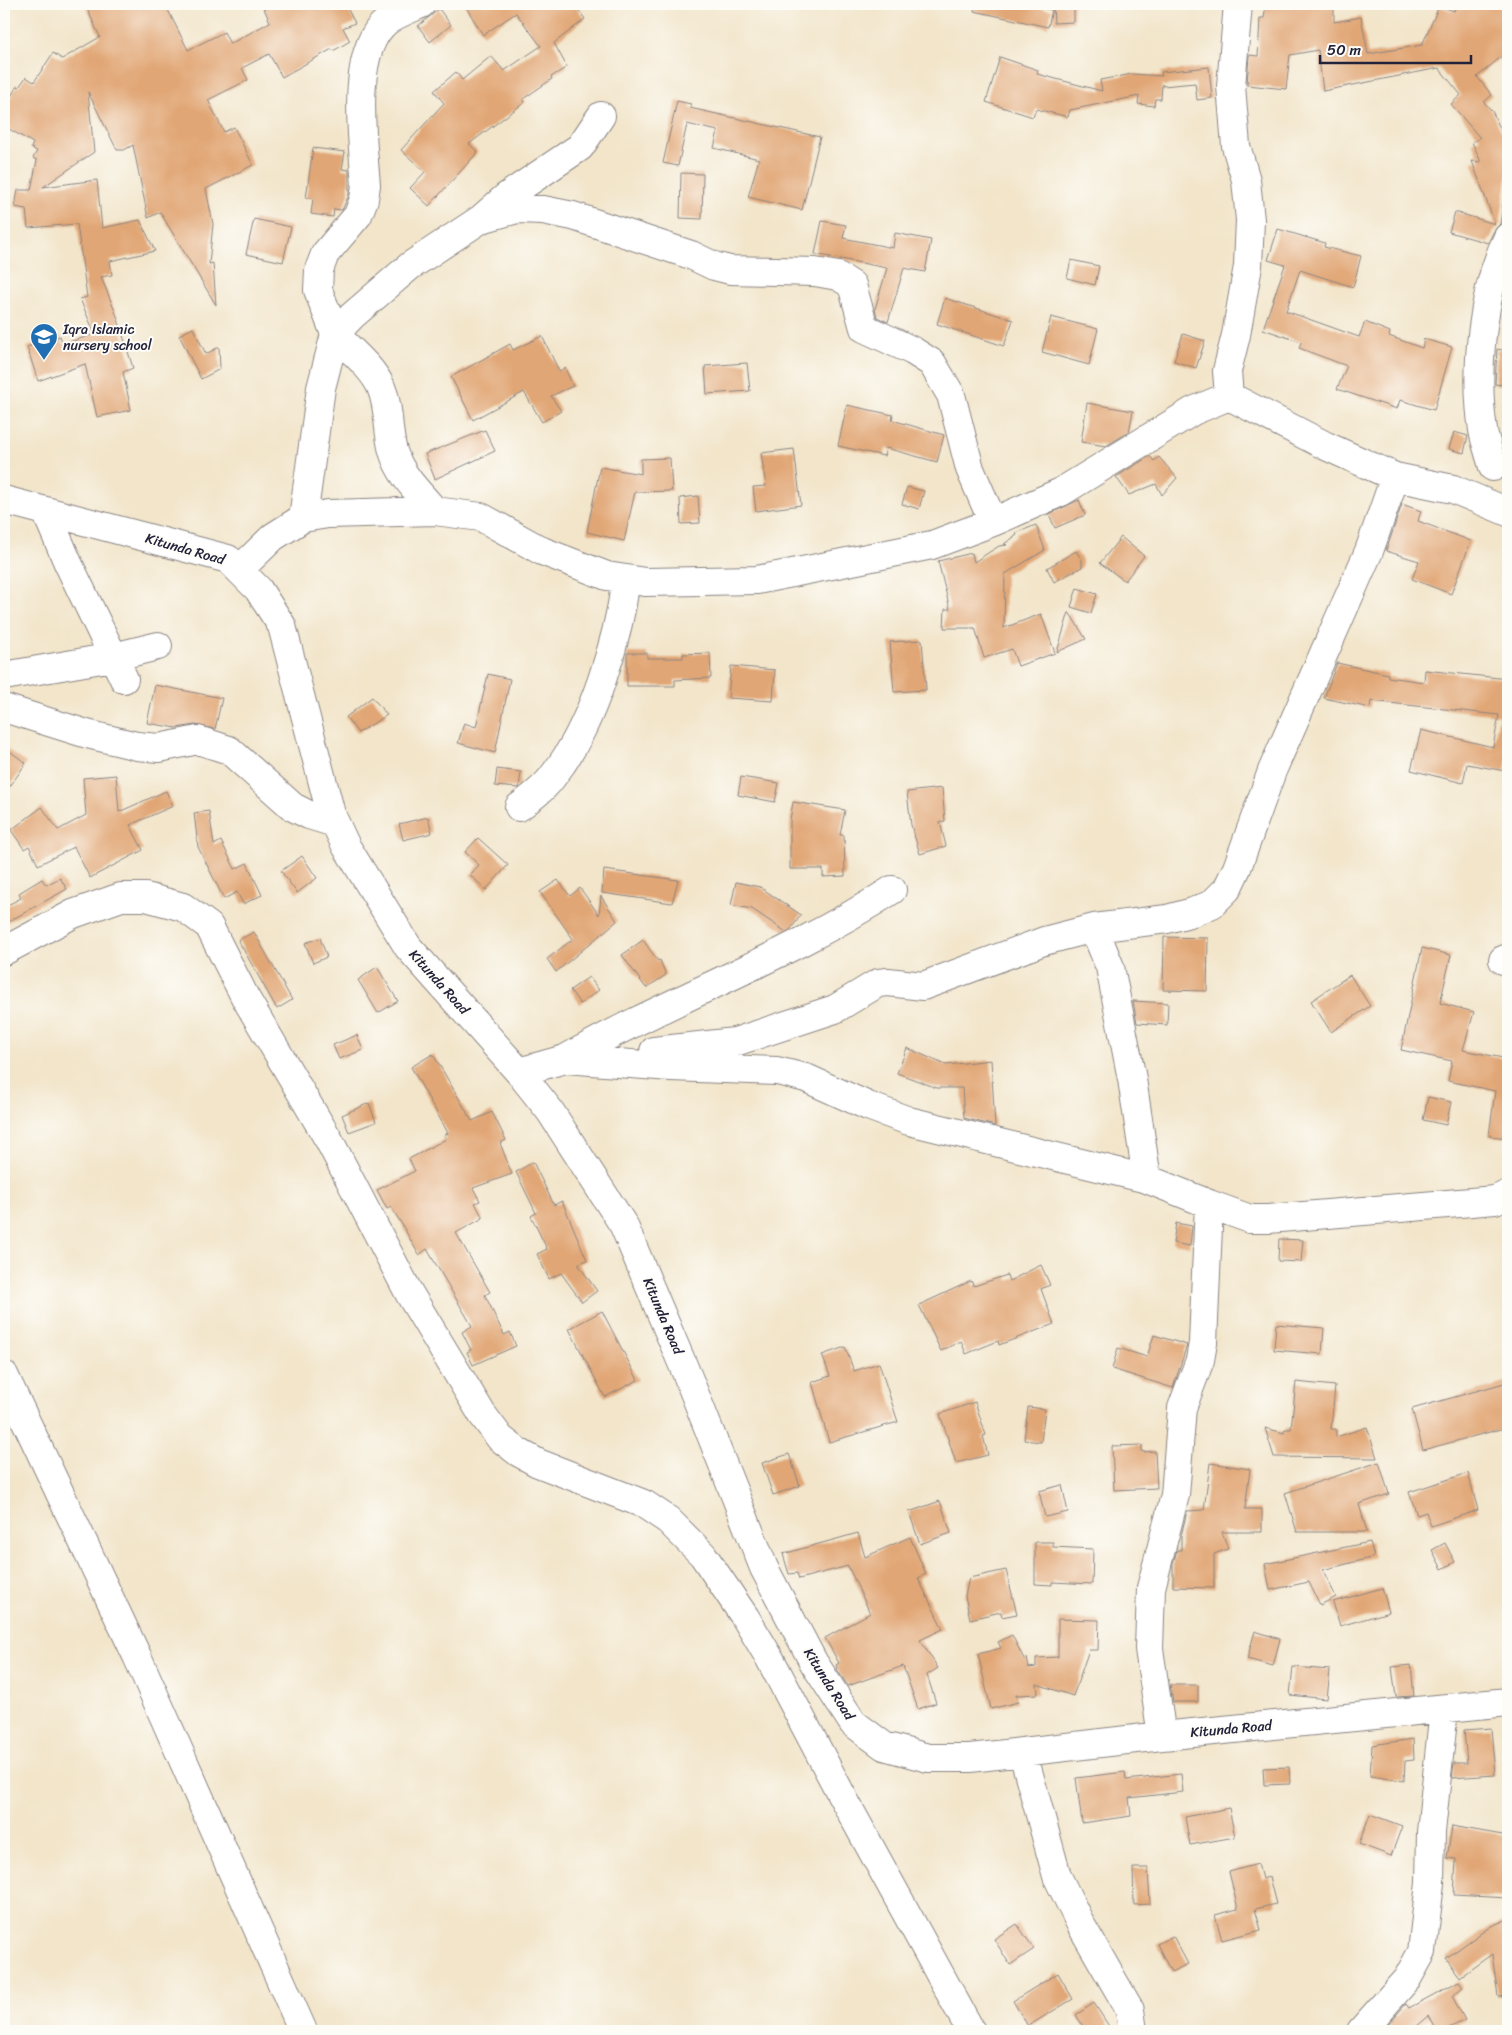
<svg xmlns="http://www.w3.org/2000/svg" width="1512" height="2035" viewBox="0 0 1512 2035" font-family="Sriracha,sans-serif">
	<rect width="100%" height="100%" fill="#fdfcf7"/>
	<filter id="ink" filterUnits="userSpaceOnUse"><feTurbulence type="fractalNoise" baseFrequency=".02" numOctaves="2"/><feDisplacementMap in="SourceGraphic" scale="10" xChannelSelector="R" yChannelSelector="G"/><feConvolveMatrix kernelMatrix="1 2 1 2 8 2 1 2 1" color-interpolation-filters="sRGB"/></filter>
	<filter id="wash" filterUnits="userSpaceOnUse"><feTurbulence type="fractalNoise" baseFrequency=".0096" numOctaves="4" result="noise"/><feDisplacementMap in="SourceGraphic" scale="20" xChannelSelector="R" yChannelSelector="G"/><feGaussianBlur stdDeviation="1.12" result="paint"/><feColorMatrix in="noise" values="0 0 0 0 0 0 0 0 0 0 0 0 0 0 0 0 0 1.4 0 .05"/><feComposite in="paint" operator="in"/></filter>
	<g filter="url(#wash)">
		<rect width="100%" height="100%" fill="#f2e5ca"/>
		<g id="blocks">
			<!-- building -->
			<path fill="#e1a674" d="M85 4H165L188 50 224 32 230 44 270 22 262 4H345L355 23 343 28 350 41 333 51 332 49 282 77 269 54 242 68 248 80 208 100 224 132 234 127 253 165 206 189 213 224 209 264 213 263 216 305 160 212 148 218 133 145 124 150H117L88 92 94 152 43 187 97 180 102 228 140 220 155 251 110 261 112 275 101 277 117 316 133 368 123 372 131 410 97 417 85 364 38 381 27 347 60 336 63 344 95 334 80 299 87 297 77 224 28 228 26 209 15 207 18 190H31L37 160 33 158 37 151 31 148 33 143 4 126V109L17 86 19 87 26 77 34 82 53 53 62 59 100 37Z
				M464 4H574L585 19 554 43 567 67 551 77 552 79 523 99 525 102 469 144 478 152 429 206 410 188 425 172 401 150 444 103 434 91 456 72 462 80 491 56 504 71 541 46 516 13 483 35Z
				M975 4H1021L1052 10 1048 27 974 11Z
				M1053 4H1074V22L1054 23Z
				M1266 4H1334V22L1361 17 1368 54 1422 45 1439 6 1454 11 1456 4H1508V51L1477 77 1492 95 1484 102 1492 111 1508 145V173L1500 224 1494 231 1488 243 1449 232 1455 212 1495 224 1472 161 1481 162 1472 142 1480 138 1451 104 1461 95 1439 68 1323 91 1318 50 1290 55 1286 89 1247 85 1249 55 1258 56 1260 18H1264Z
				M439 9 451 25 430 42 418 26Z
				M1000 57 1038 70 1037 74 1102 91 1100 80 1132 74 1162 76 1161 72 1209 67 1212 98 1197 100 1195 83 1163 86 1162 84 1161 99H1155L1154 106 1138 104 1139 96 1070 110 1068 117 1036 109 1033 117 986 102Z
				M677 101 691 104 690 108 820 137 802 210 748 197 759 159 714 148 718 131 687 124 678 166 663 163Z
				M313 148 345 152 342 169 349 170V195L342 210 334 209 333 217 311 214 313 198H306Z
				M681 173 703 174 702 219 680 218Z
				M254 219 291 227 283 262 246 254Z
				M822 221 846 225 843 238 893 248 895 233 931 240 925 272 904 268 888 322 877 317 875 309 887 268 815 254Z
				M1278 229 1325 243 1324 247 1361 256 1353 287 1300 270 1286 311 1359 337 1365 322 1390 332 1389 336 1422 348 1424 339 1452 347 1434 410 1400 400 1397 409 1337 389 1347 366 1299 348 1301 342 1263 329 1285 265 1268 260Z
				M1071 260 1099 266 1095 285 1067 278Z
				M945 298 1013 320 1004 346 937 324Z
				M1051 317 1098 329 1089 365 1042 352Z
				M193 328 206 354 219 347 220 369 201 379 179 335Z
				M1183 334 1205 341 1196 368 1174 361Z
				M542 336 559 371 565 368 573 386 551 396 561 411 542 422 524 392 473 420 451 377 510 344 513 350Z
				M1497 349 1508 351V386L1495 384Z
				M747 363 750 391 707 394 705 366Z
				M1087 403 1133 411 1129 432 1106 446 1081 442Z
				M847 405 893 415 892 420 944 435 937 462 886 448 884 456 838 446Z
				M485 430 495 451 435 479 425 454Z
				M1454 432 1468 436 1464 453 1449 449Z
				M794 449 801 505 756 511 753 487 766 486 761 453Z
				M1150 456 1154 461 1159 457 1177 478 1162 495 1156 484 1129 495 1116 477Z
				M670 458 672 491 635 492 624 541 587 532 600 467 641 474V459Z
				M907 487 924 491 919 509 902 504Z
				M698 496 700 523 681 524 680 498Z
				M1079 500 1085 515 1055 528 1049 514Z
				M1402 504 1421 511 1418 521 1471 541 1451 594 1412 579 1419 561 1386 551Z
				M1036 525 1045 550 1005 574 1004 628 1041 614 1055 653 1018 666 1012 649 984 658 975 628H944L945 609H950L938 561 972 553 974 562 999 546 1007 545 1004 544 1017 535 1016 533Z
				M1121 537 1144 556 1125 581 1100 563Z
				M1076 551 1082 560V567L1054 582 1047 568Z
				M1077 588 1097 594 1091 613 1071 607Z
				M1069 612 1086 639 1057 652Z
				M922 640 926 690 894 692 890 642Z
				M627 653H647V658H683V654L710 653 711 678 675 680V686H627Z
				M1337 663 1388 674V677L1424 682 1425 670 1508 679V755L1505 771 1467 764 1463 783 1411 770 1421 730 1493 747 1499 715 1371 701 1370 708 1324 698Z
				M731 666 775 670 773 701 728 698Z
				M488 674 510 679 495 753 458 743 464 723 476 727Z
				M155 685 222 698 215 729 195 725 177 728 147 723Z
				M372 697 387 715 358 733 346 717Z
				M4 747 26 763 4 795Z
				M497 769 521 772 519 788 495 786Z
				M116 775 119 812 166 791 173 806 130 825 143 850 90 878 74 847 38 865 29 846 24 849 11 830 42 807 58 830 86 815 83 778Z
				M741 777 779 783 775 802 738 795Z
				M942 788 945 821 940 822 946 846 920 854 911 825 907 792Z
				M793 802 845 810 840 835H844L845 876 823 877V869H790V820Z
				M209 811 214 845 221 841 235 869 247 863 262 895 243 904 237 892 224 899 198 847 194 813Z
				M428 817 432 833 403 840 399 824Z
				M478 838 508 865 486 890 470 875 479 865 465 852Z
				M302 856 317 878 297 893 281 871Z
				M604 870 678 880 672 903 602 893Z
				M60 878 67 889 4 924V907L21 898 19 893 42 879 46 885Z
				M558 880 570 896 580 888 599 915 601 896 617 921 556 972 547 959 573 939 540 892Z
				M736 882 760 887 801 915 790 930 786 932 752 909 731 905Z
				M254 932 292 1000 277 1009 238 940Z
				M1164 937 1208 938 1207 991 1163 990Z
				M320 938 327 957 313 963 305 943Z
				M643 940 658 961 660 960 666 975 646 988 622 955Z
				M1422 948 1451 955 1440 1003 1474 1012 1463 1050 1508 1059V1138L1489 1136 1495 1091 1448 1081 1452 1061 1401 1050Z
				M377 967 398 1001 378 1013 358 980Z
				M1350 975 1370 1006 1331 1032 1311 1001Z
				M589 977 599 990 580 1004 570 990Z
				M1133 1001 1168 1003 1167 1025 1137 1023Z
				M357 1035 363 1050 339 1059 333 1045Z
				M907 1048 946 1065 991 1060 995 1126 964 1118 962 1088H937L897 1073Z
				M433 1054 472 1121 492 1112 506 1140 500 1143 512 1174 473 1188 480 1201 475 1203 483 1218 456 1233 490 1292 485 1295 504 1335 510 1332 516 1346 473 1365 467 1352 471 1350 462 1332 472 1326 427 1249 419 1255 401 1223 391 1207 387 1209 377 1190 415 1171 409 1159 446 1139 444 1135 448 1133 411 1067Z
				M1428 1097 1451 1102 1446 1125 1423 1120Z
				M369 1103 376 1122 349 1132 342 1115Z
				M533 1162 554 1205 562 1201 587 1260 578 1264 597 1291 582 1302 561 1273 549 1279 537 1254 547 1249 531 1216 536 1213 516 1172Z
				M1176 1223 1192 1226 1190 1246 1173 1243Z
				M1279 1239 1303 1240 1301 1262 1278 1261Z
				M1041 1265 1050 1285 1041 1289 1054 1324 999 1345 998 1341 966 1354 961 1341 941 1351 919 1305 971 1281 974 1286 1007 1275 1009 1281Z
				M602 1311 638 1380 605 1397 569 1329Z
				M1276 1324 1324 1328 1322 1354 1274 1350Z
				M1154 1335 1187 1345 1173 1388 1112 1369 1118 1348 1147 1357Z
				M845 1347 854 1371 879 1363 898 1422 829 1442 812 1382 830 1376 822 1355Z
				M1296 1382 1335 1386 1331 1429H1336V1437L1367 1427 1377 1458 1274 1457 1265 1428 1284 1433 1285 1429H1291Z
				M1508 1382V1427L1423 1450 1412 1409Z
				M975 1402 986 1435 983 1436 988 1455 956 1463 940 1414Z
				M1028 1407 1045 1409 1041 1442 1024 1440Z
				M1142 1445V1452L1155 1451 1157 1488 1114 1490 1112 1446Z
				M789 1454 800 1486 773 1495 762 1463Z
				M1379 1462 1389 1494 1359 1504 1367 1532H1297L1285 1493Z
				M1210 1463 1250 1469 1245 1509H1262V1532H1222L1228 1549 1214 1554V1588L1173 1587V1564L1177 1550H1181V1536L1187 1511 1204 1510Z
				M1468 1473 1478 1510 1431 1526 1426 1512 1417 1515 1409 1492Z
				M1062 1485 1068 1512 1045 1517 1039 1491Z
				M940 1501 951 1533 920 1544 909 1512Z
				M858 1533 865 1557 910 1537 926 1574 918 1578 943 1629 920 1640 938 1668 927 1675 936 1703 918 1709 903 1666 848 1686 838 1671 836 1665 839 1663 825 1638 870 1613 848 1566 799 1579 797 1573 789 1574 783 1554Z
				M1035 1542H1053V1547L1093 1549 1092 1584 1052 1582V1585L1035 1584Z
				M1370 1542 1374 1557 1323 1570 1336 1597 1320 1605 1309 1582 1270 1590 1265 1564Z
				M1445 1543 1455 1562 1442 1569 1432 1550Z
				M1006 1570 1017 1614 1002 1617 1001 1612 970 1619 965 1596 969 1578Z
				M1382 1588 1389 1612 1340 1626 1333 1602Z
				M1058 1619 1099 1620 1098 1650H1089L1073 1696 1037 1684 1038 1694 1016 1695 1018 1702 991 1709 978 1654 1001 1648 998 1642 1012 1635 1024 1659 1027 1658 1029 1668 1036 1667V1658L1058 1657Z
				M1255 1631 1280 1639 1273 1666 1247 1659Z
				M1411 1665 1414 1696 1396 1697 1392 1667Z
				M1293 1667 1330 1670 1327 1699 1290 1695Z
				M1170 1685H1198V1702H1173Z
				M1491 1728 1495 1775 1452 1778 1454 1763H1467L1464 1730Z
				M1413 1739 1414 1760 1405 1761 1404 1781 1370 1776 1372 1745Z
				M1289 1767 1290 1784 1264 1785 1263 1768Z
				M1125 1772 1126 1780 1181 1774 1183 1792 1129 1798 1131 1816 1082 1823 1076 1778Z
				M1229 1808 1235 1837 1190 1845 1185 1817Z
				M1370 1814 1402 1826 1391 1856 1359 1844Z
				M1452 1826 1508 1836 1507 1898 1454 1895 1456 1859 1447 1858Z
				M1258 1864 1262 1879 1269 1877 1276 1904 1255 1909 1261 1930 1222 1940 1215 1915 1238 1909 1229 1872Z
				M1133 1868H1148L1150 1904 1134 1905Z
				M1508 1919V1996L1498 1997 1492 1954 1460 1977 1446 1958 1491 1926Z
				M1017 1924 1034 1949 1010 1965 994 1939Z
				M1173 1936 1188 1964 1171 1972 1157 1944Z
				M1058 1973 1073 1999 1028 2026 1013 2001Z
				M1459 1981 1463 1987 1452 1996 1465 2020 1443 2031H1437L1429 2016 1411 2031H1393L1388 2024 1406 2004 1409 2008Z
				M1094 2003 1112 2031H1086L1076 2015Z"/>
		</g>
	</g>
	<g filter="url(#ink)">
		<use href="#blocks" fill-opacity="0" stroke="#8a8482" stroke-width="1"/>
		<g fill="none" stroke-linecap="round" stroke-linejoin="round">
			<defs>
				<path id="minor" d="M1238 4 1231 86 1236 146 1246 180 1250 220 1248 266 1236 335 1227 371 1229 396 1326 446 1395 477 1453 489 1508 512
					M481 219 517 209 543 210 573 216 691 255 714 266 730 270 815 272 838 276 852 285 864 328 913 351 932 363 951 395 970 469 993 522
					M1493 467C1490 455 1485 442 1483 430 1474 372 1482 290 1508 237
					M4 500 228 559 258 589 282 626 331 814 346 846 408 947 519 1072 550 1111 624 1226 688 1377 764 1568 814 1663 853 1723 884 1746 928 1758H970L1162 1736 1508 1702
					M435 511C419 493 400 475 393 451 387 430 390 408 381 387 372 367 350 350 335 334L352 316 410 266 481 219 506 197 580 147 601 116
					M47 514 68 563 124 679
					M303 518 321 388 335 334 318 290 319 270 325 254 358 215 364 199 366 185C363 143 349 51 387 21 396 14 410 9 421 4
					M239 570 273 537 303 518 328 514 435 511 481 517 542 551 607 576 645 582 757 580 932 545 993 522 1061 492 1193 411 1229 396
					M4 676 113 657 158 646
					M4 708 87 734 137 746 159 748 198 740 229 750 293 807 309 815 335 823
					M519 807C531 798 544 789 553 776 592 727 618 641 626 579
					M1094 928 1110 967 1132 1079 1147 1179
					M4 951 73 914 121 897H146L183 907 209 926 245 997 330 1142 409 1293 482 1414 500 1438 518 1452 538 1463 644 1504 668 1520 703 1555 745 1617 769 1657 841 1794 971 2031
					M1503 960 1508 958
					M654 1051 735 1042 835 1009 878 983 888 982 923 986 1044 941 1094 928 1167 919 1193 912 1212 904 1227 889 1237 868 1272 771 1369 551 1395 477
					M565 1059 671 1067 777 1071 806 1078 868 1106 909 1121 1147 1179 1209 1204 1203 1343 1200 1360 1182 1408 1175 1495 1151 1588 1149 1649 1162 1736
					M565 1059C672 998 789 957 892 890
					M519 1072 565 1059 583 1058
					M1209 1204 1250 1219H1268L1495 1200 1508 1194
					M4 1375 137 1656 303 2031
					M1023 1753 1057 1876 1081 1925 1130 2010 1133 2031
					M1361 2031 1407 1979 1422 1952 1430 1883 1431 1832 1444 1709"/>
			</defs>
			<!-- minor casing -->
			<use href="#minor" stroke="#8a8482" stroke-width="30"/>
			<!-- minor -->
			<use href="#minor" stroke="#fff" stroke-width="28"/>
		</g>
	</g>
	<!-- icons -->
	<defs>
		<symbol id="school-pin" viewBox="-11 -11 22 30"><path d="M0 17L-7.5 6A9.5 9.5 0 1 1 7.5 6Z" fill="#1f6fb2" stroke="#fdfcf7"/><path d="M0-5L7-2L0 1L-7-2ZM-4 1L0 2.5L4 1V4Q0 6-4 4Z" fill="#fff"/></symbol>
	</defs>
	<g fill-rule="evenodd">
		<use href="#school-pin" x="28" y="321" width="32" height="43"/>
	</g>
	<g text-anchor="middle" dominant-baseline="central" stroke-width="4" stroke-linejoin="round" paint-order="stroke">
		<!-- poi labels -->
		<g font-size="14" fill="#22223b" stroke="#fdfcf7" text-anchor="start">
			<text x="63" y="329">Iqra Islamic<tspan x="63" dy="16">nursery school</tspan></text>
		</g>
		<!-- street labels -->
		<g font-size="14" fill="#22223b" stroke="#fdfcf7">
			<text transform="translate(185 549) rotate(16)">Kitunda Road</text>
			<text transform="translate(439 982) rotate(48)">Kitunda Road</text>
			<text transform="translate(663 1316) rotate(67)">Kitunda Road</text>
			<text transform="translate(829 1684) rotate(58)">Kitunda Road</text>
			<text transform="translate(1231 1729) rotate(-5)">Kitunda Road</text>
		</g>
	</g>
	<!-- margin -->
	<rect width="1512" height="2035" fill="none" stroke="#fdfcf7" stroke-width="20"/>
	<!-- scale -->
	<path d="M1320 55v8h151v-8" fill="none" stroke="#22223b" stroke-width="2.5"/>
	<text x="1327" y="55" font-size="15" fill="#22223b" stroke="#fdfcf7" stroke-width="4" paint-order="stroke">50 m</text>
</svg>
